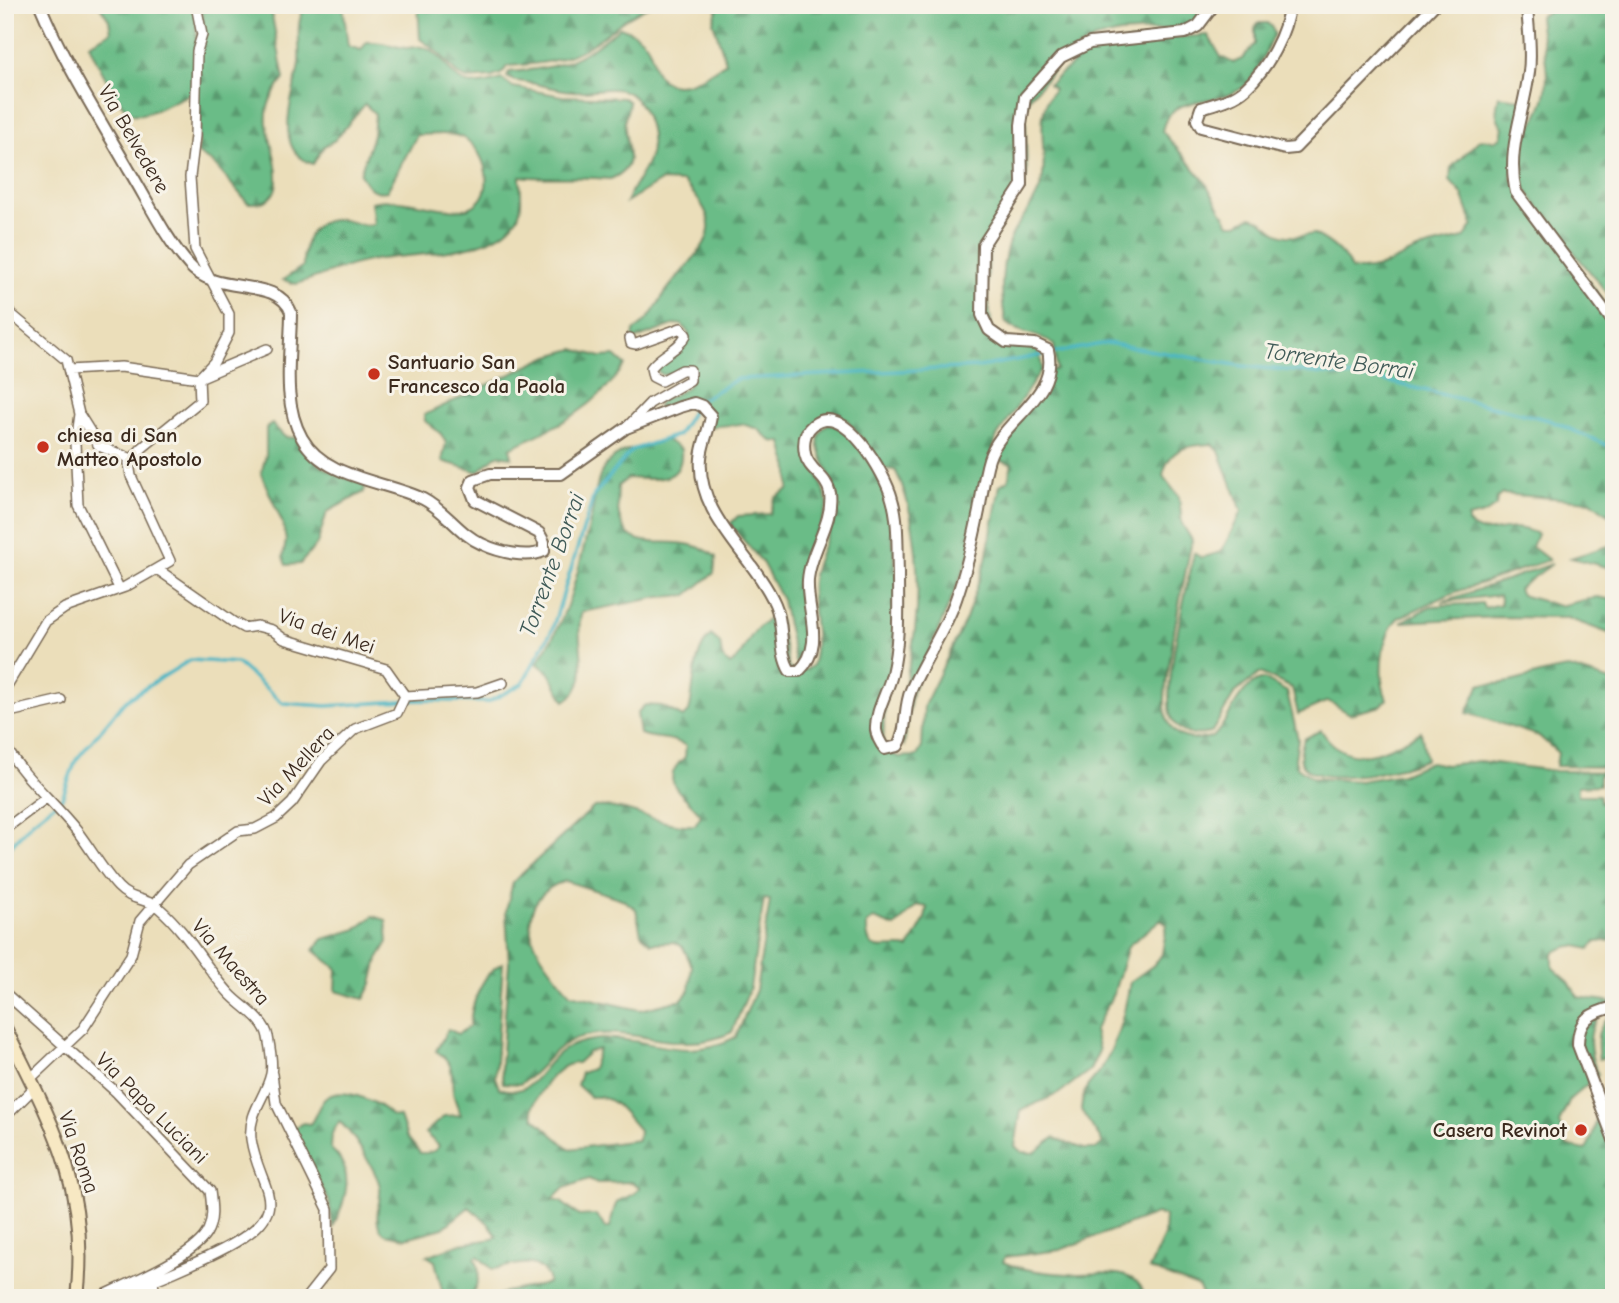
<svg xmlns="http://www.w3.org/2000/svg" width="1619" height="1303" viewBox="0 0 1619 1303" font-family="'Comic Neue',sans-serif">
	<defs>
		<pattern id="forest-firs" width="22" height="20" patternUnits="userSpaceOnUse" patternTransform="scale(1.75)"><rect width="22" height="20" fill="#6abc87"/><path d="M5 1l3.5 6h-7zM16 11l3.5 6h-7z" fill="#58996e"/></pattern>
	</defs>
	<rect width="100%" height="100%" fill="#f7f3e8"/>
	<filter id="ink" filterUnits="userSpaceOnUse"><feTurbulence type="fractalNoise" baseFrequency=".0143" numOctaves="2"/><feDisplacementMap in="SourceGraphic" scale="14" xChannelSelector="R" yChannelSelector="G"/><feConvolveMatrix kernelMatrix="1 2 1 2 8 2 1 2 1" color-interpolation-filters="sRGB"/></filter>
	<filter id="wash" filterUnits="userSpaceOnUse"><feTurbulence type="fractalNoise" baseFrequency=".00686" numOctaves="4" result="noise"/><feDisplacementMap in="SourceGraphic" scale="28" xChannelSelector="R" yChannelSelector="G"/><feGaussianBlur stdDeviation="1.57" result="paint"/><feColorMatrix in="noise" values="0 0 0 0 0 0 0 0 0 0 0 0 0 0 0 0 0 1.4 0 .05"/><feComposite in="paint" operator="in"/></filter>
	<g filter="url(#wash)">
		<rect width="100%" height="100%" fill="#ebdeba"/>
		<!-- forest -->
		<path fill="url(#forest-firs)" stroke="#527352" stroke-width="2" fill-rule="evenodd" d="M99 5H193C201 35 192 64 191 94 174 99 151 117 133 114 121 111 94 57 89 44L111 32 109 20Z
			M200 5H270L284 79C273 92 265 105 267 124 270 149 297 206 248 203L214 164 198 153C201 125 197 98 198 70 200 47 208 29 200 5Z
			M305 5H343L348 46 361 50 367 42C381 41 392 46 405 48 410 48 417 46 422 47 458 58 443 98 502 79L513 87 562 96 624 98 629 102C629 108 626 113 625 119 621 140 644 167 610 179 579 175 550 180 520 176 520 189 524 206 517 218 495 256 411 253 374 260 348 264 322 276 296 284L283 280 303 266C303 240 311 218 342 220 355 221 362 228 374 224L371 202C401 194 451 217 471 207 498 194 486 151 465 139 453 131 431 135 417 135L387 191C372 194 367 186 360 174L373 135 375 114 365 104 335 140 324 146 313 164C269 150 296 93 299 63 301 39 294 29 305 5Z
			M418 5H651C623 17 615 29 592 44 566 62 538 64 508 66L501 74 492 77 467 79 458 75 439 53 420 39Z
			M719 5H1206L1195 22 1184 29 1120 33 1095 39 1068 54 1030 97 1025 112 1027 176 996 230 989 253 987 288 992 331 1035 350 1040 354 1042 369 996 438 970 555 912 692 904 745 898 734 899 721C903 690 911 660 915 630 921 584 917 511 895 470L886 469 848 421 837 414 821 418 809 438V447L828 504 804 578 802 593 806 656 798 663 795 662 782 600 762 562 730 524 738 516 770 514 775 498 789 489V469L782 442 771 441 758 429 742 424 708 427 710 418 695 399 675 401 658 409V403C675 392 692 393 693 370L662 375 655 368 685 345 689 334 682 325 676 324 633 340 634 331C655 316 656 303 671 285 706 242 730 230 683 182L661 181 626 202C633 185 646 171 650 154 655 133 644 96 621 90 606 86 588 93 572 91 552 89 534 82 514 81L507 77 509 72C563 68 579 61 620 27 634 32 647 39 651 54 653 59 653 66 655 70 672 102 707 75 726 62L713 22Z
			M1564 5H1614V302C1597 278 1521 193 1518 172 1514 146 1540 120 1545 96 1551 68 1541 43 1539 16Z
			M1258 23H1267L1272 27 1274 34C1265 51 1256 80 1239 90 1212 106 1169 93 1162 131L1204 180 1229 224H1238L1251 217C1263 220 1264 224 1274 231 1286 239 1301 236 1314 234 1330 242 1344 252 1351 269 1378 274 1396 258 1420 249 1434 244 1449 242 1464 238L1473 225 1462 194 1450 181 1451 168 1480 139 1494 141 1501 137 1503 127C1494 116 1496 109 1499 96L1535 101 1521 129 1511 177 1614 315V519L1591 501 1502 494 1497 498 1496 506 1484 514 1468 518V523C1489 543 1504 518 1537 534L1532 547 1549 560 1450 594 1398 618C1381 636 1377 677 1387 699L1381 706 1350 714 1328 701 1298 714 1292 688 1260 673 1235 693 1211 733C1196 736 1181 736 1172 720 1160 697 1188 582 1194 553L1201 558 1221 552 1242 511 1219 451 1212 444C1187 445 1168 448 1163 476L1179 497 1182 524 1192 540C1185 576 1177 610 1172 646 1167 685 1146 751 1213 737 1231 720 1237 685 1264 679L1287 692 1298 739 1295 759 1297 767 1313 778 1360 781 1402 774 1430 762 1446 765 1479 761 1555 771 1614 772V940L1596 942 1589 949C1574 944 1567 945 1553 953V968L1569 982 1578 997 1614 1002V1006C1584 1020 1587 1049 1598 1075L1570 1099 1559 1123 1567 1146 1585 1150C1596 1136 1595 1114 1604 1098L1614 1128V1298H1199L1202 1294 1198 1287 1149 1269 1164 1236 1165 1216 1156 1214 1060 1250 1005 1257 1003 1262C1021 1270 1047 1273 1068 1274 1091 1276 1139 1263 1145 1298H496L505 1292 543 1285 548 1283V1277C534 1254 514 1267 492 1269L478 1256 475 1258C482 1274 478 1283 470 1298H444L435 1261 427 1256 460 1244 493 1239 497 1236 488 1223 469 1207 443 1228 406 1238 385 1234C370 1223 382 1201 380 1187 378 1174 349 1127 339 1122L332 1133 331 1149C356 1171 346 1201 333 1227L329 1201 291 1129 303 1123 310 1124C317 1116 318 1103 327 1097 345 1086 380 1103 392 1116L400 1117 407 1137 420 1153C428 1153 434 1153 439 1146L425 1133 444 1116 461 1115C458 1108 454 1099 453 1092 451 1072 455 1063 436 1051L448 1029 458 1034 470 1026C471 1005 482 972 503 963L495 1077 499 1088C535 1100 538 1066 563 1050 571 1045 584 1041 593 1040 644 1032 679 1066 736 1037L756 990 770 900 764 899 750 988 732 1032C679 1059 629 1021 578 1038 551 1046 543 1071 520 1084L503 1083 501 1065 509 963 506 911 513 882 594 807C629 804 661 828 695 825L701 815C685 793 655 783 685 757L686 746C670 736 657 740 640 734L637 713 645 705 662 706 683 717 689 712C695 687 692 653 711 635L720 643 722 657 730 665C750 651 744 629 778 615L789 669 805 670 812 666C821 638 809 608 812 580 816 551 838 525 836 496 835 472 802 441 829 423L846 431 878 474 889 498 900 612 885 700 883 744 890 753 898 757 917 756 922 747 924 706 966 619 986 560 1000 485 1008 480 1012 464 996 459 998 451 1050 371 1057 370 1054 345C1038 332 1019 335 1006 323 1000 298 1000 257 1013 233 1022 216 1037 202 1042 182 1049 149 1032 118 1054 89L1049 84 1083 55 1119 42 1208 35 1221 57 1233 63 1242 59 1255 44V28ZM1609 774 1610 802H1600L1599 795H1578V786L1599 785V775ZM566 881 622 899 636 909 641 934 651 943 675 942 683 947 692 966 689 991 681 1000 640 1010 570 994C550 966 513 932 539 898 546 889 554 884 566 881ZM917 905 927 907 925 919 909 948C886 943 865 960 867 923L874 919 895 927ZM1161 919 1167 924 1162 954 1155 964 1130 982C1125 1010 1119 1037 1105 1062 1093 1087 1085 1076 1081 1110L1103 1143 1096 1149H1084L1054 1138 1034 1153 1022 1152 1015 1146 1021 1110 1058 1094 1090 1070 1099 1051 1094 1031 1114 992 1128 946ZM599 1049 592 1069 581 1073 577 1085 590 1097C615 1094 623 1113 639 1130L638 1140 569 1149 534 1118 532 1108C540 1091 557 1063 577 1063L589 1052ZM589 1179 597 1183 632 1182 640 1188C621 1209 617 1185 610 1228H605L597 1215 579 1216 561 1202 552 1200 564 1188Z
			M574 349 601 357 615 356 625 365C594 410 558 426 510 448L512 457 497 455 478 472 442 461 446 443 441 434 425 421 424 415 549 356Z
			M272 424 285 437 297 438C314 467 333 475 365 484L364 492 327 512 317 544 300 564 286 565 283 557 286 541 283 524 261 474 266 455V428Z
			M666 440 681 449C684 485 653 479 628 478L618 486C611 575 675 522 716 557L714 573 687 595 660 597 582 612C572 640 597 682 565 701L549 673 537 663C568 620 578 573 590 522 595 504 595 479 606 465 620 447 646 447 666 440Z
			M1611 545 1614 569 1571 558Z
			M1552 564 1518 589 1521 595 1559 606 1597 597 1614 600V635L1567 618 1498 617 1401 622 1431 606 1482 603 1484 608 1501 604 1499 595 1442 602Z
			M1569 668 1614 682V767L1556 766 1558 753 1539 736 1467 713 1480 684C1512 687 1538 671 1569 668Z
			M1321 730C1349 774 1386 750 1421 732L1426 759C1406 770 1309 791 1301 761 1299 754 1302 745 1304 739Z
			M373 916 386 920 388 942 378 959 372 984 364 999 336 991 337 969 314 950 323 939 357 929Z
			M1614 1013V1049L1610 1056 1599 1059C1596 1038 1596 1027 1614 1013Z"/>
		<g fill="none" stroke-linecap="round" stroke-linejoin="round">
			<!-- stream -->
			<path stroke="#49b6c4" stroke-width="3.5" d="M1054 353 1107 343 1242 366 1378 379 1549 420 1614 448
				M699 401 737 379 979 367 1043 355
				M5 852 33 821 62 798 76 760 126 700 190 660 237 663 283 703 327 706 418 700 488 702 522 684 552 630 594 495 632 450 678 435 695 407"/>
		</g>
	</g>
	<g filter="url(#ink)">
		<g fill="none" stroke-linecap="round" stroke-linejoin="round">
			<defs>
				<path id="minor" d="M196 5 202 35 197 51 195 136 190 177 195 249 229 314V333L214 362 199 378
					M5 309 66 360 79 414 75 443 78 505 119 588
					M69 370 121 367 199 378 267 349
					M79 414 99 446 132 459
					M627 427 650 403 690 380V370H682L661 381 653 377 651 368C660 355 679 350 686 335L681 328 636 344 631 343 630 338
					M5 689 46 621 65 608 125 587 170 561 131 476 129 463 142 448 200 401 199 378
					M405 696 477 692 503 683
					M5 713 61 700
					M5 746C26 780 53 801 77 831 91 849 102 870 118 887 131 901 147 898 159 908 188 933 205 967 230 994 242 1007 265 1019 268 1037 270 1047 273 1064 271 1074 266 1097 248 1112 251 1139 258 1188 295 1207 236 1242 216 1254 133 1293 113 1291
					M5 829 46 798
					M5 993 116 1092 210 1191C212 1206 214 1221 206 1234 191 1258 125 1285 98 1298
					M272 1074 276 1103 328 1209 329 1269 306 1298
					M30 1079 83 1029 131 955 140 921 188 865 238 831 255 829 276 818 292 803 321 761 355 729 397 713 405 696 386 669 284 639 272 630 257 626 244 628 233 622 157 569
					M5 1117 34 1088
					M153 1281 155 1298"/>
				<path id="tertiary" d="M40 5C64 63 98 116 129 170 148 201 165 238 189 265 216 297 277 275 291 312 291 353 281 401 302 438 325 479 383 480 423 499 445 510 459 534 482 544 499 552 527 559 544 551V542L539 533 475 500 470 487 473 480 490 474H561L626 428 680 407 694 403 702 406 711 416C709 431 702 444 701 458 696 516 754 556 775 604 785 626 778 651 790 671H799C826 645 806 612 808 580 810 551 834 522 830 493 827 476 808 470 805 454 803 443 804 432 813 425 844 400 886 475 892 499 899 521 897 550 898 573 898 608 900 640 892 674 888 692 875 711 876 730 877 737 881 744 885 749L898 746C908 729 903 709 911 690 924 659 945 631 956 599 966 571 973 541 979 511 982 494 984 475 989 459 1002 419 1059 397 1048 350L1035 344 1006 342 989 330 982 315 983 245 1022 185 1021 125 1025 97 1061 57 1090 43 1185 33 1198 26 1214 5
					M1289 5C1287 33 1267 69 1246 88 1234 99 1217 103 1201 108L1197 120 1201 127 1285 149 1295 148 1434 5
					M1527 5C1528 27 1532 50 1529 72 1524 113 1506 150 1516 192L1614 323
					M1614 1007C1590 1013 1578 1019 1578 1045L1614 1140"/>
				<path id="secondary" d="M5 1028C52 1123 90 1188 77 1298"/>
			</defs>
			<!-- minor casing -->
			<use href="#minor" stroke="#796955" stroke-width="12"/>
			<!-- tertiary casing -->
			<use href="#tertiary" stroke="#796955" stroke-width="14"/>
			<!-- secondary casing -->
			<use href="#secondary" stroke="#796955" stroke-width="16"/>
			<!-- minor -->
			<use href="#minor" stroke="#fff" stroke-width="9"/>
			<!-- tertiary -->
			<use href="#tertiary" stroke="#fff" stroke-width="10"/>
			<!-- secondary -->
			<use href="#secondary" stroke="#f7e8c3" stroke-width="12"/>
		</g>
	</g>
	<!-- markers -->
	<g fill="#c8321e" stroke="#f7f3e8" stroke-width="2.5">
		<circle cx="374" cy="374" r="7"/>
		<circle cx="43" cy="447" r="7"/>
		<circle cx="1581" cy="1130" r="7"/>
	</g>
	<g text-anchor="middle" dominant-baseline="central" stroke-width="6" stroke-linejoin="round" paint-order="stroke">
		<!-- street labels -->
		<g font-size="21" fill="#3b2a1e" stroke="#f7f3e8">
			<text transform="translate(134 139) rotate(60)">Via Belvedere</text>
			<text transform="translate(327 631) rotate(19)">Via dei Mei</text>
			<text transform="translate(296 766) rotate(-47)">Via Mellera</text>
			<text transform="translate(231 962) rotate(49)">Via Maestra</text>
			<text transform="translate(152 1108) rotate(45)">Via Papa Luciani</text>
			<text transform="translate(79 1152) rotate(71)">Via Roma</text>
		</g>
		<!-- poi labels -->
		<g font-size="21" font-weight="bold" fill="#3b2a1e" stroke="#f7f3e8" text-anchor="start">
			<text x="388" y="362">Santuario San<tspan x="388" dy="24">Francesco da Paola</tspan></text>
			<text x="57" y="435">chiesa di San<tspan x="57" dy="24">Matteo Apostolo</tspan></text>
			<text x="1567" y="1130" text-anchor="end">Casera Revinot</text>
		</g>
		<!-- water labels -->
		<g font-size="23" font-style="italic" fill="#405b58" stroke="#f7f3e8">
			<text transform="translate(1339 361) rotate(8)">Torrente Borrai</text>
			<text transform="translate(552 565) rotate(-70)">Torrente Borrai</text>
		</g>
	</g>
	<!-- margin -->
	<rect width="1619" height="1303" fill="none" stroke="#f7f3e8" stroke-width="28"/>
</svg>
